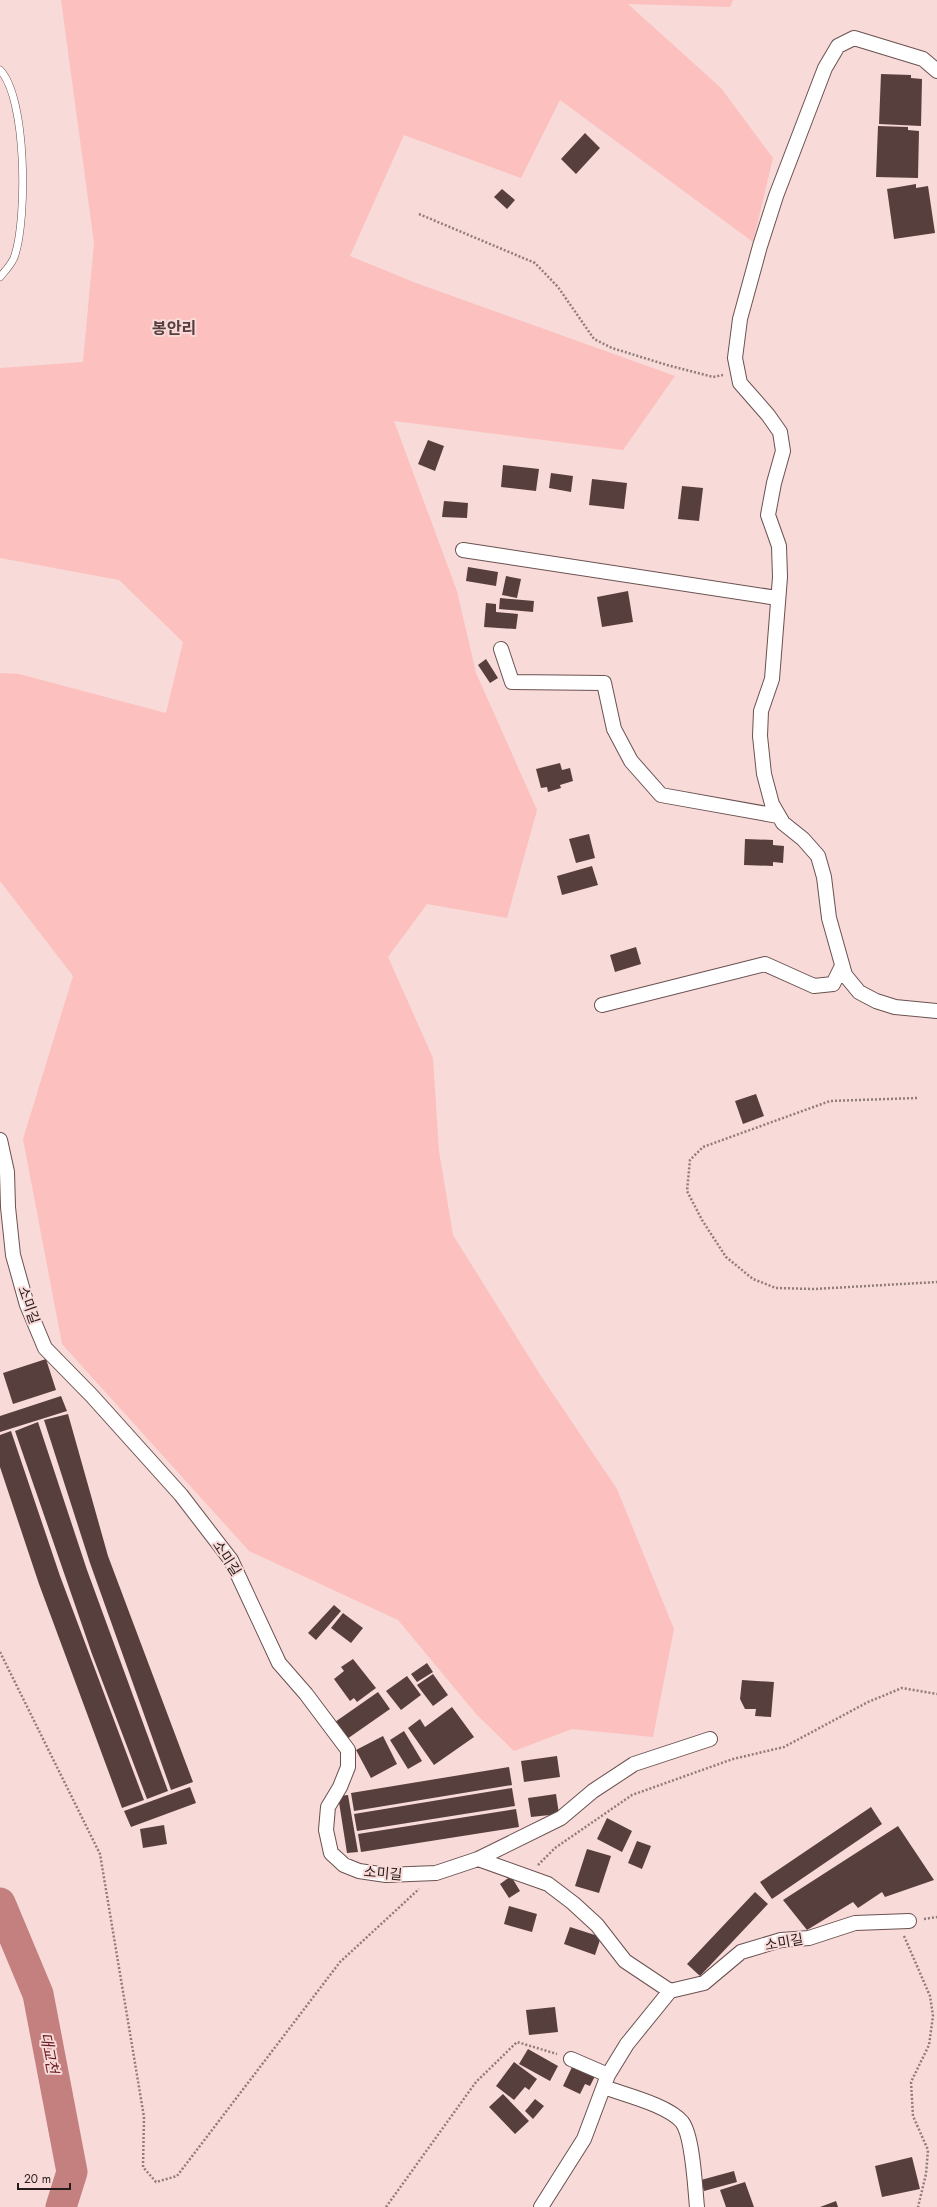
<svg xmlns="http://www.w3.org/2000/svg" width="937" height="2207" viewBox="0 0 937 2207" font-family="Jost,'Noto Sans KR',sans-serif">
	<rect width="100%" height="100%" fill="#f8dad8"/>
	<!-- green -->
	<path fill="#fcc0be" d="M61 0H733L730 7 628 4 721 88 773 158 753 242 560 100 521 178 404 135 350 256 416 283 675 376 623 450 394 421 457 591 476 673 537 810 507 918 427 904 388 957 433 1058 439 1151 453 1235 541 1376 617 1489 674 1629 653 1737 572 1729 514 1751 477 1715 398 1620 249 1551 62 1344 23 1139 73 976 0 881V673L19 674 166 713 183 642 119 580 0 558V368L83 362 94 243Z"/>
	<g fill="none" stroke-linecap="round" stroke-linejoin="round">
		<!-- river -->
		<path stroke="#c3807f" stroke-width="31" d="M0 1903 38 1994 72 2172 61 2207"/>
	</g>
	<!-- building -->
	<path fill="#573f3e" d="M881 74 911 75V78L922 79 921 126 879 124Z
		M878 126 908 127V130L919 131 918 178 876 177Z
		M585 133 600 148 576 174 561 159Z
		M916 184V188L928 186 935 233 894 239 887 189Z
		M502 189 515 200 507 209 494 197Z
		M428 440 444 446 435 471 418 464Z
		M503 465 539 469 536 491 501 487Z
		M551 473 573 476 571 492 549 488Z
		M592 479 627 483 624 509 589 505Z
		M682 486 703 488 699 521 678 519Z
		M444 501 468 503 467 518 442 517Z
		M468 567 498 572 496 586 466 581Z
		M506 576 521 579 517 598 502 595Z
		M628 591 633 622 602 627 597 597Z
		M500 598 534 601 533 612 499 609Z
		M486 603 496 604V612L518 614 516 629 484 627Z
		M486 659 498 678 490 683 478 665Z
		M560 763 562 770 570 768 573 781 560 785 561 788 548 792 547 787 541 788 536 769Z
		M589 834 595 858 576 863 569 839Z
		M745 839 773 840V845L784 846 783 863 773 862V866L744 865Z
		M592 866 598 885 562 895 557 876Z
		M636 947 641 964 615 972 610 955Z
		M756 1094 764 1116 743 1124 735 1101Z
		M46 1359 56 1390 13 1404 3 1373Z
		M61 1396 67 1411 0 1432V1416Z
		M68 1414 108 1556 193 1782 171 1790 90 1563 44 1420Z
		M38 1422 87 1570 168 1791 147 1799 92 1654 15 1431Z
		M11 1431 60 1576 144 1800 122 1808 39 1584 0 1467V1435Z
		M334 1605 341 1611 316 1640 308 1633Z
		M343 1613 363 1628 351 1643 331 1628Z
		M353 1659 376 1688 357 1702 354 1698 350 1701 334 1679 344 1671 341 1667Z
		M427 1663 433 1672 417 1682 411 1674Z
		M433 1674 448 1695 433 1706 417 1685Z
		M407 1676 421 1695 401 1710 386 1691Z
		M742 1680 774 1682 771 1717 755 1716 756 1709H745L740 1699Z
		M378 1692 390 1709 347 1739 335 1722Z
		M452 1707 474 1737 434 1765 408 1728 420 1719 425 1727Z
		M404 1731 422 1761 408 1769 390 1740Z
		M383 1736 397 1764 371 1778 356 1750Z
		M557 1756 560 1777 524 1782 521 1761Z
		M509 1767 512 1785 354 1811 351 1793Z
		M190 1787 196 1803 131 1827 124 1811Z
		M512 1788 515 1806 357 1831 354 1814Z
		M556 1794 559 1814 531 1817 528 1798Z
		M348 1795 358 1852 347 1853 338 1796Z
		M871 1807 882 1824 772 1899 760 1882Z
		M516 1809 519 1827 361 1852 358 1834Z
		M607 1818 632 1831 622 1852 597 1839Z
		M164 1825 167 1844 143 1848 140 1829Z
		M898 1826 934 1880 885 1897 882 1892 858 1908 853 1902 807 1930 783 1900Z
		M637 1841 651 1846 642 1869 628 1863Z
		M587 1849 611 1856 599 1893 575 1886Z
		M511 1876 520 1891 509 1898 500 1884Z
		M755 1892 768 1904 700 1976 687 1964Z
		M509 1906 537 1914 532 1932 504 1924Z
		M570 1927 601 1937 595 1955 564 1944Z
		M555 2007 558 2032 529 2035 526 2010Z
		M528 2049 558 2066 550 2081 519 2064Z
		M514 2062 537 2079 529 2090 525 2087 514 2100 496 2086Z
		M573 2065 595 2076 590 2086 585 2084 580 2094 563 2086Z
		M503 2094 529 2121 515 2134 489 2107Z
		M535 2099 544 2106 533 2119 525 2111Z
		M912 2157 920 2189 882 2197 875 2166Z
		M734 2171 737 2182 704 2191 701 2180Z
		M745 2182 754 2207H726L720 2190Z
		M836 2201 838 2207H820Z"/>
	<g fill="none" stroke-linecap="round" stroke-linejoin="round">
		<defs>
			<path id="service" d="M0 70C27 98 27 218 15 255 13 263 5 271 0 277"/>
			<path id="minor" d="M937 71 923 59 854 38 838 46 825 68 776 196 760 246 740 319 735 358 740 383 768 415 780 432 783 451 774 483 768 515 779 546 780 577 772 679 761 711 760 736 764 774 772 804 783 823 803 839 818 856 824 877 829 918 845 975 859 992 876 1001 895 1007 937 1011
				M463 550 777 598
				M501 649 512 682 604 683 614 729 631 761 661 795 778 816
				M602 1005 765 964 814 986 833 984 842 966
				M0 1140 7 1172 8 1207 13 1255 27 1305 45 1348 92 1396 181 1495 231 1560 279 1663 306 1694 348 1750V1767L340 1787 328 1807 326 1830 331 1853 344 1865 359 1871 386 1875 436 1873 478 1859 548 1884 573 1903 597 1925 625 1961 670 1991
				M478 1859 561 1818 593 1791 634 1764 710 1739
				M571 2059 608 2075
				M604 2087C625 2095 668 2105 682 2122 693 2136 695 2188 697 2207
				M541 2207 584 2139 608 2075 627 2044 670 1991 704 1983 741 1952 781 1940 809 1938 855 1923 909 1921"/>
		</defs>
		<!-- service casing -->
		<use href="#service" stroke="#6b5151" stroke-width="8"/>
		<!-- minor casing -->
		<use href="#minor" stroke="#6b5151" stroke-width="16"/>
		<!-- path -->
		<path stroke="#917c7b" stroke-width="2.5" stroke-dasharray="2 2" stroke-linecap="butt" d="M419 214 535 263 558 287 594 339 612 348 667 365 713 377 723 375
			M917 1098 830 1101 703 1147 690 1160 687 1191 702 1220 726 1257 753 1279 776 1288 814 1289 937 1282
			M0 1652 100 1854 144 2117 143 2167 156 2182 177 2176 340 1962 419 1889
			M538 1865 555 1848 632 1795 733 1759 784 1747 868 1702 902 1688 937 1694
			M924 1919 937 1917
			M904 1936 930 1996 933 2016 929 2045 911 2082 913 2116 928 2150 926 2174 918 2207
			M386 2207 476 2082 517 2042 557 2054"/>
		<!-- service -->
		<use href="#service" stroke="#fff" stroke-width="7"/>
		<!-- minor -->
		<use href="#minor" stroke="#fff" stroke-width="14"/>
	</g>
	<g text-anchor="middle" dominant-baseline="central" stroke-width="4" stroke-linejoin="round" paint-order="stroke">
		<!-- street labels -->
		<g font-size="14" fill="#261c1b" stroke="#f8dad8">
			<text transform="translate(29 1305) rotate(71)">소미길</text>
			<text transform="translate(227 1558) rotate(57)">소미길</text>
			<text transform="translate(383 1873) rotate(5)">소미길</text>
			<text transform="translate(784 1942) rotate(-10)">소미길</text>
		</g>
		<!-- water labels -->
		<g font-size="15" font-style="italic" fill="#69181f" stroke="#f8dad8">
			<text transform="translate(49 2053) rotate(79)">대교천</text>
		</g>
		<!-- quarter labels -->
		<g font-size="16" font-weight="bold" fill="#573e3e" stroke="#f8dad8">
			<text x="174" y="328">봉안리</text>
		</g>
	</g>
	<!-- scale -->
	<path d="M18 2183v6h52v-6" fill="none" stroke="#261c1b" stroke-width="2"/>
	<text x="24" y="2183" font-size="12" fill="#261c1b" stroke="#f8dad8" stroke-width="3" paint-order="stroke">20 m</text>
</svg>
